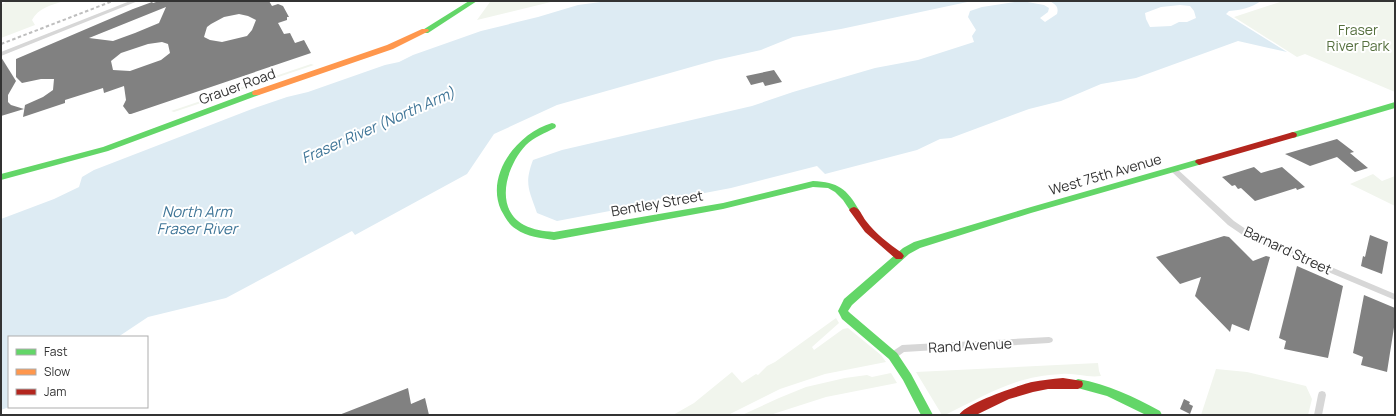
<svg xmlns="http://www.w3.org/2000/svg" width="1396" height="416" viewBox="0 0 1396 416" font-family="Manrope,sans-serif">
	<rect width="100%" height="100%" fill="#fff"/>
	<!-- green -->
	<path fill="#f1f5ed" d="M7 1H64C52 5 38 8 32 20L35 25 1 38V5Z
		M493 1H555L477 20 490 2Z
		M1291 1H1395V92L1305 54 1297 57 1234 17 1280 2Z
		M311 64 314 65 174 112 171 111Z
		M1373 174 1382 181 1395 176V206L1350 184Z
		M836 318 839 323 812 347 814 350 843 329 848 328 881 355 886 362 825 374 780 389 728 415H673L694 403 732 372 742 383 756 374 758 375 767 366 775 362Z
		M1098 363 1099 371 1101 376C1088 378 1075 373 1062 374 1014 376 987 395 945 415H942L916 372Z
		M1216 369 1247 372 1306 386 1312 399 1308 415H1201Z
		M891 373 897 383 826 397 770 415H742L779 398 806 387 845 378 867 375 872 377Z"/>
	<!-- water -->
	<path fill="#ddebf3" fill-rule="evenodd" d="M608 1H972L841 29 793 37 761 50 716 60 557 105 494 134 467 174 355 235 352 231 226 298 148 317 118 337H9V407L1 410V219L54 199 79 187 82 177 94 170 252 109 287 97 308 92 385 65 399 62 413 55 481 31 538 17 578 5Z
		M1022 1 1044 5 1049 8 1048 12 1040 18 1045 22 1057 14C1059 7 1056 5 1050 1H1261C1250 8 1242 10 1229 11L1226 14 1287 52 1238 41 1136 78 1101 84 1061 101 1029 109 951 138 940 139 917 150 825 174 817 166 731 188 557 221 537 213C529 190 524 184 533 160L562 150 752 106 793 92 875 68 918 60 974 42 972 36 976 30 968 17 970 11 982 7ZM1180 5 1190 6 1194 11 1196 18 1187 22H1179L1171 26 1150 27 1146 19 1145 13 1161 7Z"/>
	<!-- building -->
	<path fill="#818181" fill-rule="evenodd" d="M159 1H269L272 6 278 4 283 6 289 17H287V20L278 23 284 34 290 33 295 43 304 40 311 53 131 114H129L123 106 126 100 124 86 104 93 103 88 65 100V103L23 117 25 105 43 97 53 90 54 79H41L22 83 16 77V59L133 9 152 2 153 3ZM166 7 159 23 135 33 113 41 89 38ZM239 14 248 16 256 20 252 30 247 36 222 42 210 40 204 37 207 27 211 24 224 17ZM162 42 168 44 170 53 161 60 130 71 113 70 111 61 121 53 148 44Z
		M1 57 16 81 8 95V102L11 105 24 109 1 116Z
		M774 70 782 82 765 86 763 82 751 85 746 76Z
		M1337 139 1354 152 1350 153 1368 168 1355 172 1337 157 1310 166 1285 154Z
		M1254 167 1261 173 1282 167 1305 187 1297 190 1296 188 1255 201 1241 188 1238 189 1235 185 1232 186 1222 177Z
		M1370 235 1388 242 1382 274 1361 266 1363 256 1365 257Z
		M1224 236 1229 237 1253 261 1266 256 1270 257 1249 331 1232 324 1230 332 1195 296 1201 277 1180 284 1156 257Z
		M1297 266 1343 286 1328 358 1284 349 1286 341 1279 338Z
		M1364 295 1395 308V321L1387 372 1361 365 1363 357 1353 353Z
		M408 388 411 404 425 398 429 415H339Z
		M1184 399 1190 402 1189 404 1193 406 1190 414 1180 409Z"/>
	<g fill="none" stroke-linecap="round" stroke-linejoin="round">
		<!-- street -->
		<path fill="#d7d7d7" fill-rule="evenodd" d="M130 1H138L1 56V52Z
			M1172 168H1176L1234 221 1253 234 1395 294V300L1247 238 1228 225 1172 172 1171 170Z
			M1049 337 1052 338 1053 340 1052 342 1049 343 904 352 893 360 890 359 889 356 890 353 902 345Z
			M1322 391 1325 392 1326 395 1322 415H1314L1318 395 1319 392Z"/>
		<!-- fast -->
		<path fill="#63d668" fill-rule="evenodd" d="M469 1H477L428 33H422L421 31Z
			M256 90 259 91 260 93 259 95 108 151 1 180V174L103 147Z
			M1395 102V108L1293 138 1289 135 1290 133Z
			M552 123 555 124 556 126 555 128C545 133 534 137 526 145 507 165 493 208 524 225 534 230 543 231 554 232L723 203 813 181C838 182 847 189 859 210L857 212H851L843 200 835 192 828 188 813 187 723 209 554 240C541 238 527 237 516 229 509 225 505 217 501 210 485 174 518 133 552 123Z
			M1199 159 1203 162 1202 164 1031 213 920 248 909 254 852 305 848 311 850 313 897 353 911 374 933 415H921L903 380 889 359 842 319 838 311 844 299 903 248 914 242 1031 207Z
			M1078 379C1108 384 1134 397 1160 411L1162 415H1146L1107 396 1074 387 1073 384 1074 381Z"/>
		<!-- slow -->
		<path fill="#ff974d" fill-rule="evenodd" d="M422 29H428L429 31 393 49 259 95H253L252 93 253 91 387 45Z"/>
		<!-- jam -->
		<path fill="#b3261e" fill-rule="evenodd" d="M1293 132 1296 133 1297 135 1296 137 1199 165 1195 162 1196 160Z
			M854 207C860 208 862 216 866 221 876 234 889 244 902 253L904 256 902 259H896L865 232 849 210 851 208Z
			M1063 378 1082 381 1083 384 1082 387 1078 389H1048L1033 392 1009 399 976 415H959C964 404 1019 385 1032 382 1042 380 1052 379 1063 378Z"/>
		<!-- rail -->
		<path stroke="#bebebe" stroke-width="2" stroke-dasharray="3.5 2.5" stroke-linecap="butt" d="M1 44 113 1"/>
	</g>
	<g text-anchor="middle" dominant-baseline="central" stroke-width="4" stroke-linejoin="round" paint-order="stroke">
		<!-- park labels -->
		<g font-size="14" fill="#56703f" stroke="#fff">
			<text x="1358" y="29">Fraser<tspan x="1358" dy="16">River Park</tspan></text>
		</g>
		<!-- street labels -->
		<g font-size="14" fill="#333" stroke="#fff">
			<text transform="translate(237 86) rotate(-20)">Grauer Road</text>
			<text transform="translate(1105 174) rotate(-16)">West 75th Avenue</text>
			<text transform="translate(657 203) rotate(-10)">Bentley Street</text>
			<text transform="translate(1288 250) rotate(25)">Barnard Street</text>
			<text transform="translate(970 345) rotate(-3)">Rand Avenue</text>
		</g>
		<!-- water labels -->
		<g font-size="15" font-style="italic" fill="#3f7597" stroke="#fff">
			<text transform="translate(378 125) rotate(-24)">Fraser River (North Arm)</text>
			<text x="197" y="211">North Arm<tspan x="197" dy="17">Fraser River</tspan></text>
		</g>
	</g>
	<!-- border -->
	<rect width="1396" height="416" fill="none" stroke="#333333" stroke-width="4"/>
	<!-- legend -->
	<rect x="8" y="336" width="140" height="72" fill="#ffffff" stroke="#adadad"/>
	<rect x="16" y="349" width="20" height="6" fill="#63d668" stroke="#adadad"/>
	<text x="44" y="356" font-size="12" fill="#333333">Fast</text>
	<rect x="16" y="369" width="20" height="6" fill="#ff974d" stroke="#adadad"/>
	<text x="44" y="376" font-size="12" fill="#333333">Slow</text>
	<rect x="16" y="389" width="20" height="6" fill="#b3261e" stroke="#adadad"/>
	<text x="44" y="396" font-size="12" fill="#333333">Jam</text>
</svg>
